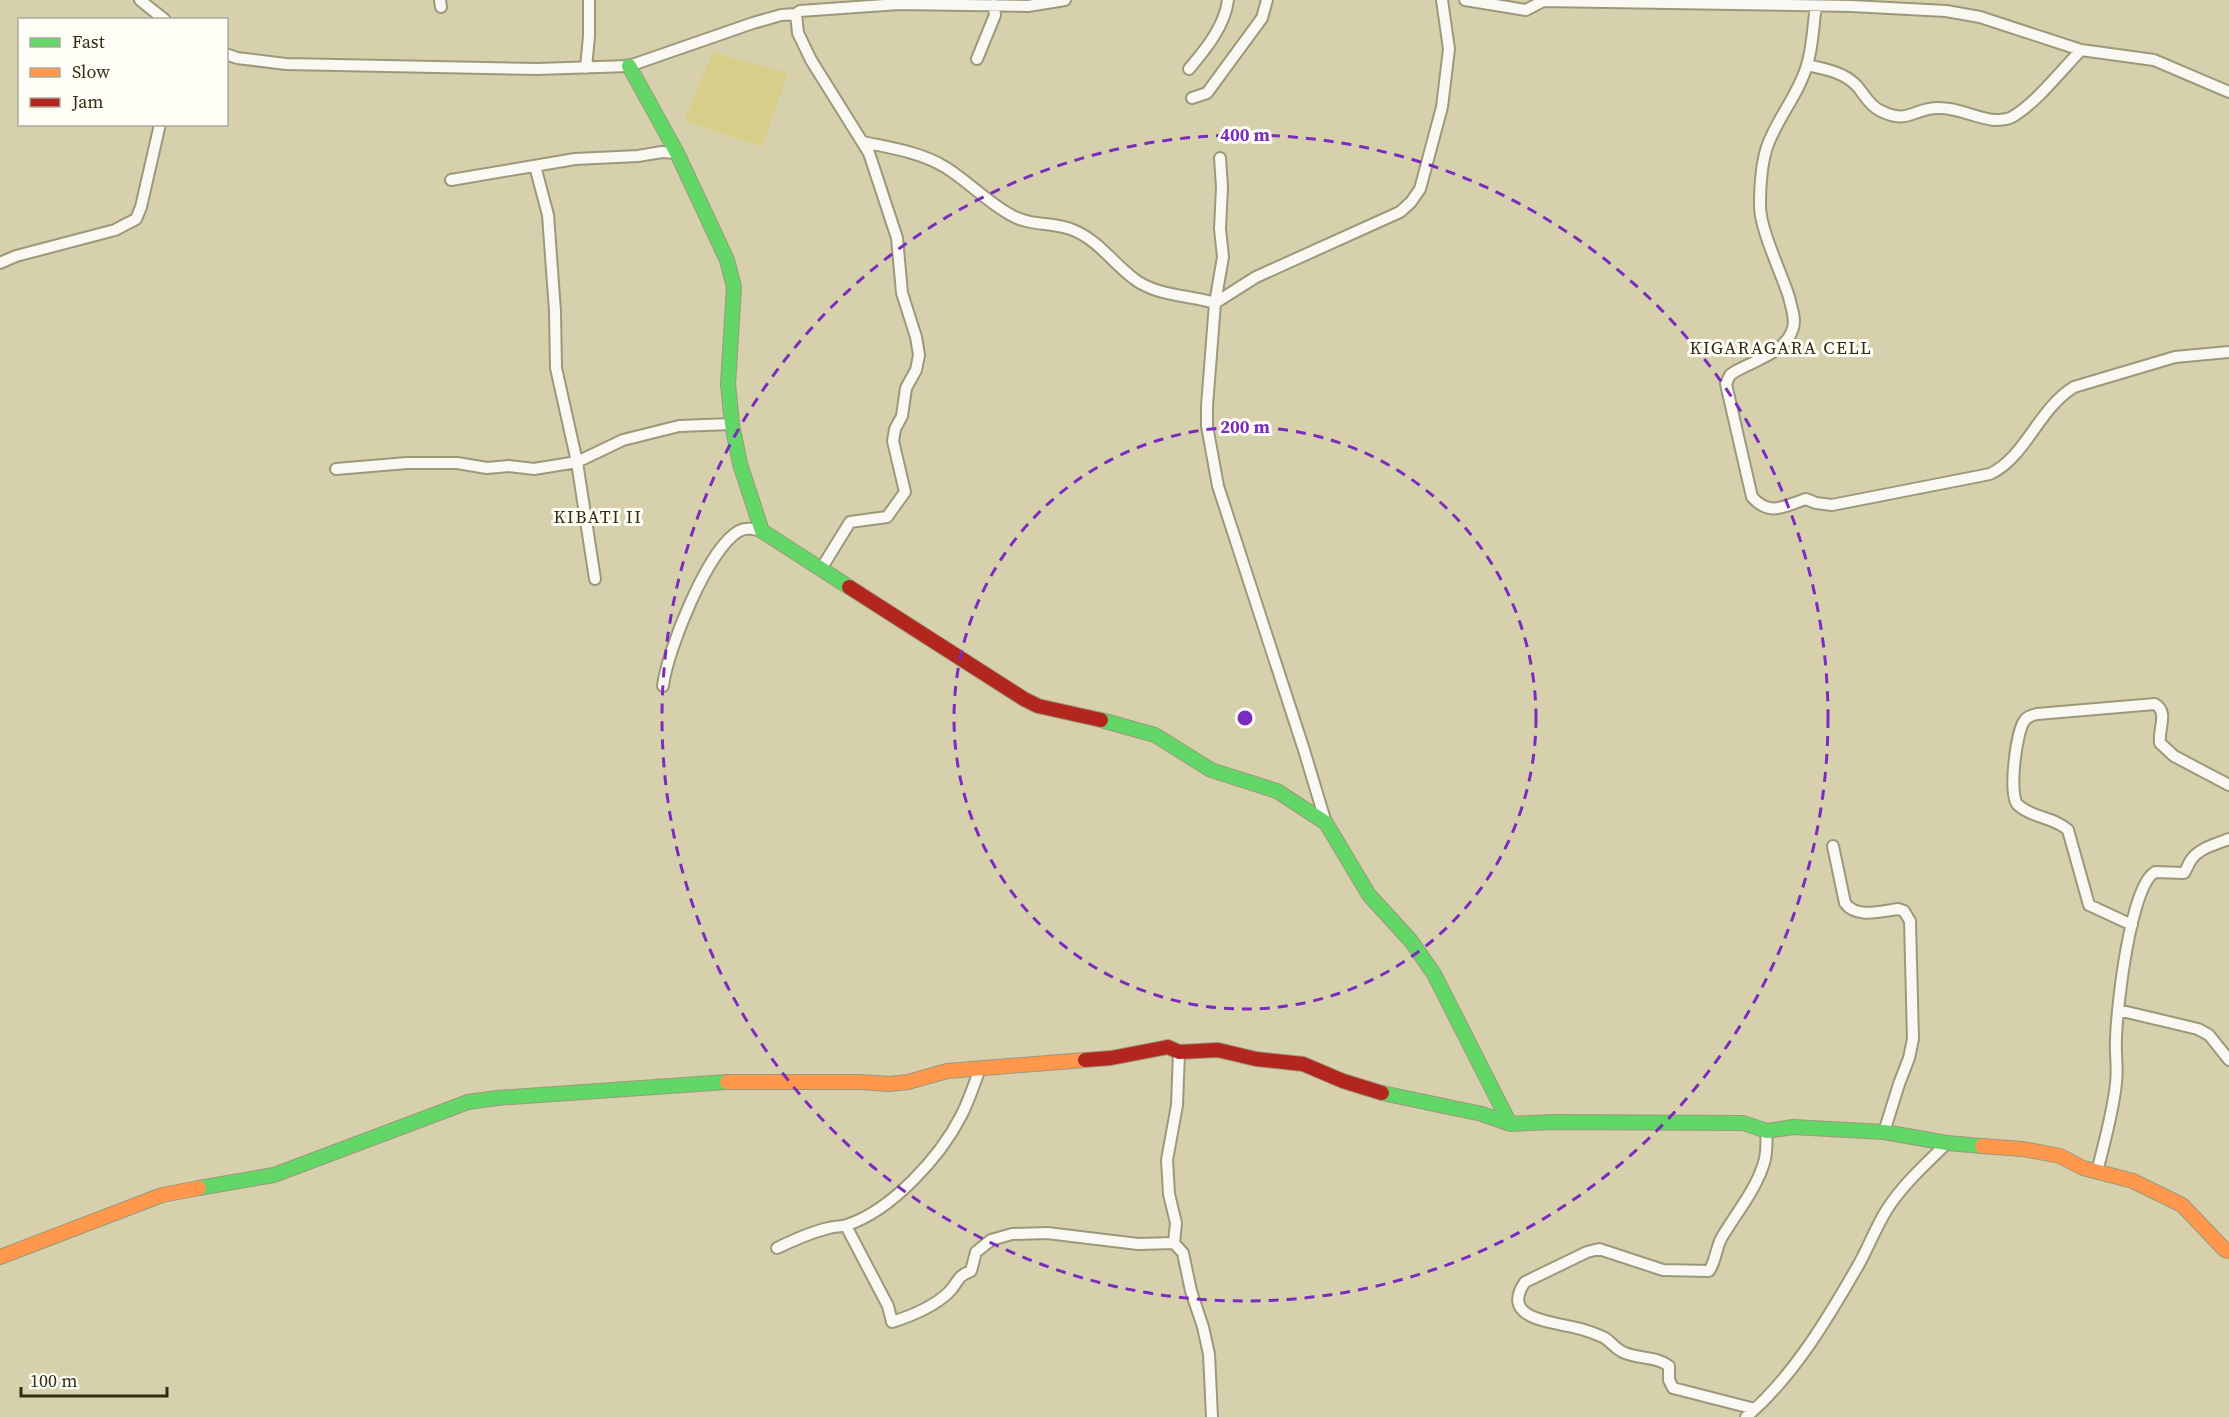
<svg xmlns="http://www.w3.org/2000/svg" width="2229" height="1417" viewBox="0 0 2229 1417" font-family="'Source Serif 4',serif">
	<rect width="100%" height="100%" fill="#d6d1ac"/>
	<!-- green -->
	<path fill="#d7ce8a" d="M713 52 788 73 762 147 684 121Z"/>
	<g fill="none" stroke-linecap="round" stroke-linejoin="round">
		<defs>
			<path id="street" d="M140 0 165 20
				M440 0 441 7
				M1465 0 1526 10 1543 1 1851 6 1946 11 1980 17 2081 50 2154 60 2229 92
				M1816 6C1813 25 1813 46 1807 65 1799 94 1777 118 1767 147 1761 165 1760 186 1760 206 1760 229 1781 272 1789 297 1791 307 1796 318 1793 328 1787 351 1756 360 1736 371L1730 375 1726 384 1752 497C1770 517 1784 506 1806 499L1816 503 1832 505 1990 474C2026 457 2038 409 2074 387L2175 357 2229 352
				M796 14 798 33 811 60 869 153 897 238 902 293 916 337 919 355 916 370 906 388 902 416 895 429 893 441 905 492 887 517 850 522 821 569
				M226 54 237 58 286 64 537 69 629 66 753 23 781 15 796 14 800 11 899 4 1028 6 1065 0
				M977 59 995 15 994 5
				M1807 65C1825 69 1844 72 1857 86 1864 94 1869 105 1879 110 1909 126 1913 107 1940 108 1958 108 1976 118 1994 120 2000 120 2007 120 2012 117 2035 104 2062 70 2081 50
				M586 68 589 36V0
				M1189 69C1205 50 1225 26 1228 0
				M1192 98 1207 93 1262 18 1267 0
				M863 142C891 148 920 152 945 167 969 182 987 202 1011 215 1029 226 1054 222 1073 230 1098 240 1112 262 1133 278 1155 296 1189 295 1215 303L1256 277 1400 212 1411 202 1420 189 1442 107 1449 49 1442 0
				M1220 158 1222 187 1220 229 1223 257 1215 303 1207 406V426L1218 486 1304 750 1326 823
				M451 180 575 159 638 156 662 152 677 153
				M0 263 16 256 115 230 136 219 141 207 160 124
				M336 469 407 463H457L487 468 509 466 534 469 577 462 556 368 555 311 548 215 535 166
				M595 579 577 462 623 440 679 426 732 424
				M663 686C667 651 708 548 739 531 746 527 754 529 762 531
				M1833 846 1845 903C1856 919 1882 911 1898 909L1904 911 1910 921 1913 1039 1909 1058 1899 1084 1884 1132
				M2132 925 2089 905 2068 830C2054 817 2032 818 2018 805 2008 796 2016 730 2025 720 2028 716 2033 715 2037 714L2155 704C2169 712 2158 729 2160 743L2174 756 2229 785
				M2118 1010 2198 1029 2209 1035 2229 1060
				M1179 1052 1177 1105 1167 1160 1169 1194 1176 1223 1174 1243 1183 1253 1191 1291 1203 1327 1209 1354 1212 1417
				M2097 1172C2104 1143 2113 1113 2116 1083 2118 1068 2115 1053 2116 1038 2117 1008 2130 886 2155 872L2184 873C2187 869 2188 864 2191 860 2199 848 2216 844 2229 839
				M846 1226 888 1306 892 1322C911 1316 933 1307 948 1293 959 1283 955 1277 971 1271L976 1252 991 1240 1012 1234 1047 1233 1138 1244 1174 1243
				M777 1248C794 1240 811 1232 829 1228 835 1226 841 1227 847 1225 892 1210 940 1157 961 1116 969 1101 974 1084 980 1069
				M1755 1409 1673 1388 1669 1380V1366C1656 1356 1639 1359 1625 1353 1616 1350 1611 1341 1603 1337 1596 1334 1588 1331 1581 1329 1558 1322 1498 1321 1525 1282L1587 1252 1599 1249 1663 1270 1709 1271C1716 1261 1716 1247 1722 1237 1737 1212 1758 1187 1765 1159 1767 1150 1766 1140 1767 1131
				M1746 1417C1794 1376 1828 1318 1859 1264 1869 1246 1876 1227 1886 1211 1902 1185 1926 1164 1947 1143"/>
			<path id="fast" d="M629 66 677 153 727 260 734 287 728 384 732 424 740 464 762 531 849 587
				M1101 720 1155 735 1211 770 1277 791 1326 823 1369 895 1411 941 1434 974 1510 1124
				M1382 1093 1482 1114 1510 1124 1553 1122 1743 1123 1767 1131 1793 1127 1884 1132 1947 1143 1982 1146
				M199 1188 274 1175 468 1102 497 1098 727 1082"/>
			<path id="slow" d="M727 1082H861L890 1084 908 1082 947 1071 1085 1060
				M1982 1146 2023 1149 2060 1156 2083 1168 2133 1181 2182 1205 2225 1250 2229 1251
				M0 1257 162 1195 199 1188"/>
			<path id="jam" d="M849 587 1024 699 1038 706 1101 720
				M1085 1060 1111 1058 1168 1047 1179 1052 1218 1050 1256 1059 1303 1064 1343 1081 1382 1093"/>
		</defs>
		<!-- street casing -->
		<use href="#street" stroke="#9c987a" stroke-width="14"/>
		<!-- fast casing -->
		<use href="#fast" stroke="#9c987a" stroke-width="16"/>
		<!-- slow casing -->
		<use href="#slow" stroke="#9c987a" stroke-width="16"/>
		<!-- jam casing -->
		<use href="#jam" stroke="#9c987a" stroke-width="16"/>
		<!-- street -->
		<use href="#street" stroke="#f9f8f3" stroke-width="10"/>
		<!-- fast -->
		<use href="#fast" stroke="#63d668" stroke-width="14"/>
		<!-- slow -->
		<use href="#slow" stroke="#ff974d" stroke-width="14"/>
		<!-- jam -->
		<use href="#jam" stroke="#b3261e" stroke-width="14"/>
	</g>
	<!-- distance rings -->
	<g fill="none" stroke="#7b2cbf" stroke-width="3" stroke-dasharray="10 8">
		<circle cx="1245" cy="718" r="291"/>
		<circle cx="1245" cy="718" r="583"/>
	</g>
	<g text-anchor="middle" dominant-baseline="central" stroke-width="6" stroke-linejoin="round" paint-order="stroke">
		<!-- quarter labels -->
		<g font-size="18" letter-spacing="1.5" fill="#302d11" stroke="#fefef7">
			<text x="1781" y="347">KIGARAGARA CELL</text>
			<text x="598" y="516">KIBATI II</text>
		</g>
	</g>
	<circle cx="1245" cy="718" r="9" fill="#7b2cbf" stroke="#fefef7" stroke-width="3"/>
	<g font-size="18" text-anchor="middle" font-weight="bold" fill="#7b2cbf" stroke="#fefef7" stroke-width="6" stroke-linejoin="round" paint-order="stroke">
		<text x="1245" y="141">400 m</text>
		<text x="1245" y="433">200 m</text>
	</g>
	<!-- legend -->
	<rect x="18" y="18" width="210" height="108" fill="#fefef7" stroke="#acaa9b" stroke-width="1.5"/>
	<rect x="30" y="38" width="30" height="9" fill="#63d668" stroke="#acaa9b" stroke-width="1.5"/>
	<text x="72" y="48" font-size="18" fill="#302d11">Fast</text>
	<rect x="30" y="68" width="30" height="9" fill="#ff974d" stroke="#acaa9b" stroke-width="1.5"/>
	<text x="72" y="78" font-size="18" fill="#302d11">Slow</text>
	<rect x="30" y="98" width="30" height="9" fill="#b3261e" stroke="#acaa9b" stroke-width="1.5"/>
	<text x="72" y="108" font-size="18" fill="#302d11">Jam</text>
	<!-- scale -->
	<path d="M21 1387v9h146v-9" fill="none" stroke="#302d11" stroke-width="3"/>
	<text x="30" y="1387" font-size="18" fill="#302d11" stroke="#fefef7" stroke-width="4.5" paint-order="stroke">100 m</text>
</svg>
